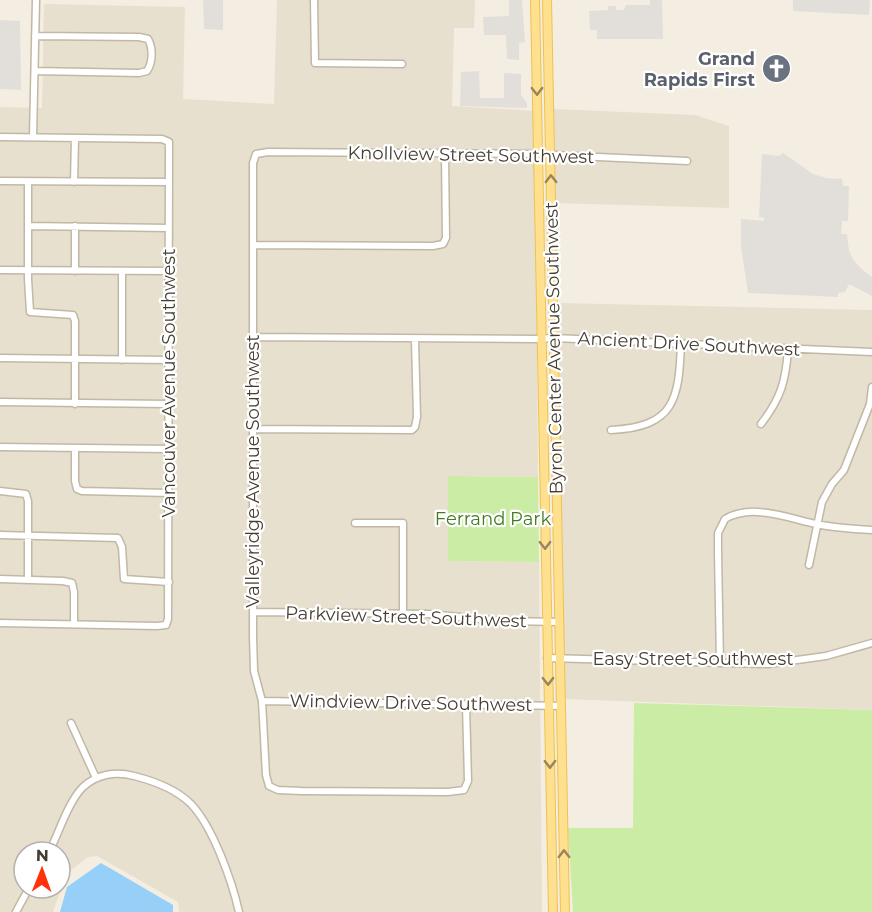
<svg xmlns="http://www.w3.org/2000/svg" width="872" height="912" viewBox="0 0 872 912" font-family="Montserrat,sans-serif">
	<rect width="100%" height="100%" fill="#f3eee1"/>
	<!-- residential -->
	<path fill="#e7e0cf" fill-rule="evenodd" d="M277 0H475L474 28H454L452 106 535 111 538 477 448 476V561L539 562 542 912H179L178 902 97 856 88 857 66 874 53 912H0V107L42 108 44 4 185 7 183 99 274 104ZM24 852H60V888H24Z
		M554 109 695 115 729 126V208L555 203Z
		M558 303 872 310V710L564 699Z"/>
	<!-- green -->
	<path fill="#cbeca5" d="M448 476 538 477 539 562 448 561Z
		M634 703 872 710V912H573L568 828H633Z"/>
	<!-- parking -->
	<path fill="#e2dfdb" d="M203 0H223V30L204 29Z
		M509 0H522L525 42 519 43V60L507 59 506 35H484L483 17 509 16Z
		M650 0H662L663 39H597V30H590L589 11 608 10V6H616V10H624L626 5H650Z
		M793 0H870L869 15 793 11Z
		M0 20 20 21 21 90 0 89Z
		M479 71 480 98H504V73L521 74V95L527 103V108L460 106 461 72Z
		M783 153 813 174 826 178 842 179 843 186H849L848 221H842L841 234H847L849 251 854 261 864 271 872 277V296L849 284 845 292 838 293V297L748 293 741 247V219L764 221V218L759 217 762 154 779 156Z"/>
	<!-- water -->
	<path fill="#96cff7" d="M101 863 173 905V912H60L67 887Z"/>
	<g fill="none" stroke-linecap="round" stroke-linejoin="round">
		<defs>
			<path id="minor" d="M314 0 315 63 402 64
				M35 71 139 73 147 71C153 62 153 48 148 39L139 37 35 36
				M0 137 162 139 169 142V153L168 619 166 625 157 626 0 623
				M33 137 36 0
				M0 181 169 182
				M28 182V279L30 312 73 315 75 321V404
				M74 182 75 138
				M28 226 169 228
				M253 245 433 246 443 244 446 238 445 154
				M0 270 169 271
				M75 271V226
				M122 272V360
				M253 337 535 339 554 338 872 352
				M0 358 169 360
				M0 402 168 404
				M761 424C781 398 786 381 788 348
				M254 429 412 430 415 427 417 417 415 340
				M611 430C675 427 679 399 681 343
				M0 447 169 449
				M75 448V481L77 489 82 491 169 493
				M0 491 26 494 28 501V579
				M355 523H403V614
				M0 535 118 538 122 547 124 579 169 582
				M809 565 822 502 832 484 844 470 870 404 872 387
				M0 579 63 581 72 583 74 592V624
				M253 612 429 614 501 621 559 622
				M547 658 768 664 826 656 872 643
				M720 663 718 552V533L725 519C752 503 788 518 816 524 835 528 853 529 872 530
				M262 701 561 706
				M466 704 468 781 464 790 448 792 301 791 278 790 269 786 266 775 262 701 254 671 253 636V163L256 154 268 152 531 154 687 161
				M71 723 96 778
				M49 852C59 833 68 802 83 787 97 774 116 771 134 776 154 781 176 789 191 804 213 827 232 881 239 912
				M16 912 29 888"/>
			<path id="major" d="M535 0 553 912
				M547 0 565 912"/>
		</defs>
		<!-- minor casing -->
		<use href="#minor" stroke="#c1b8a6" stroke-width="9"/>
		<!-- major casing -->
		<use href="#major" stroke="#efc153" stroke-width="10"/>
		<!-- minor -->
		<use href="#minor" stroke="#fff" stroke-width="6"/>
		<!-- major -->
		<use href="#major" stroke="#ffe08e" stroke-width="8"/>
	</g>
	<!-- one-way arrows -->
	<defs><path id="oneway-chevron" d="M-2-3.5L2.5 0L-2 3.5" fill="none" stroke-width="1.6" stroke-linecap="round" stroke-linejoin="round" transform="scale(1.5)"/></defs>
	<g stroke="#98865b">
		<use href="#oneway-chevron" transform="translate(537 91) rotate(89)"/>
		<use href="#oneway-chevron" transform="translate(551 179) rotate(-91)"/>
		<use href="#oneway-chevron" transform="translate(545 545) rotate(89)"/>
		<use href="#oneway-chevron" transform="translate(548 681) rotate(89)"/>
		<use href="#oneway-chevron" transform="translate(550 764) rotate(89)"/>
		<use href="#oneway-chevron" transform="translate(564 854) rotate(-91)"/>
	</g>
	<!-- icons -->
	<defs>
		<symbol id="church-disc" viewBox="-11 -11 22 22"><circle r="9.5" fill="#6b7280" stroke="#fff"/><path d="M-1.2-6h2.4v3.5h3.3v2.4h-3.3V6h-2.4V-.1h-3.3v-2.4h3.3Z" fill="#fff"/></symbol>
	</defs>
	<g fill-rule="evenodd">
		<use href="#church-disc" x="760" y="52" width="33" height="33"/>
	</g>
	<g text-anchor="middle" dominant-baseline="central" stroke-width="4.5" stroke-linejoin="round" paint-order="stroke">
		<!-- worship labels -->
		<g font-size="18" font-weight="bold" fill="#5b616d" stroke="#fff" text-anchor="end">
			<text x="755" y="59">Grand<tspan x="755" dy="21">Rapids First</tspan></text>
		</g>
		<!-- street labels -->
		<g font-size="18" fill="#443d32" stroke="#fff">
			<text transform="translate(471 155) rotate(1)">Knollview Street Southwest</text>
			<text transform="translate(689 344) rotate(3)">Ancient Drive Southwest</text>
			<text transform="translate(554 348) rotate(-91)">Byron Center Avenue Southwest</text>
			<text transform="translate(169 383) rotate(-90)">Vancouver Avenue Southwest</text>
			<text transform="translate(253 471) rotate(-90)">Valleyridge Avenue Southwest</text>
			<text transform="translate(406 617) rotate(2)">Parkview Street Southwest</text>
			<text x="693" y="659">Easy Street Southwest</text>
			<text transform="translate(411 703) rotate(1)">Windview Drive Southwest</text>
		</g>
		<!-- park labels -->
		<g font-size="18" fill="#427b20" stroke="#fff">
			<text x="493" y="519">Ferrand Park</text>
		</g>
	</g>
	<!-- north arrow -->
	<g transform="translate(42 870) rotate(1)"><circle r="28" fill="#ffffff" stroke="#b4b1ad" stroke-width="1.5"/>
	<path d="M0-4.5L10 22L0 15L-10 22Z" fill="#ff320c"/>
	<text y="-9" font-size="16" font-weight="bold" text-anchor="middle" fill="#443d32">N</text>
	</g>
</svg>
